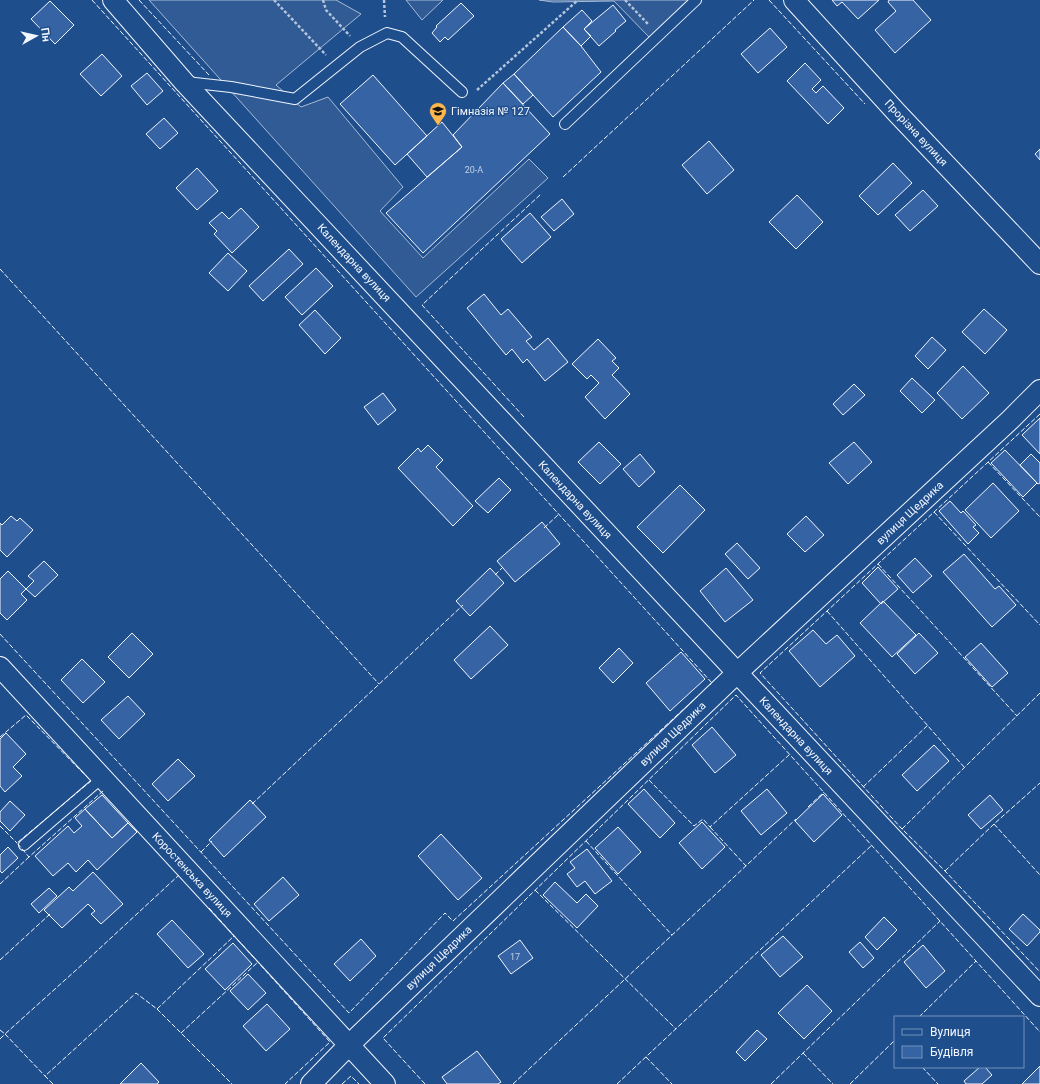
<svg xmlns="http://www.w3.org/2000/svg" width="1040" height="1084" viewBox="0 0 1040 1084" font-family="Roboto,sans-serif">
	<rect width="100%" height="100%" fill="#1f4e8c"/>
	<!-- built -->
	<path fill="#305b95" stroke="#a8bbd7" d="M149 0H336L361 14 276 85 301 107 328 97 403 187 380 211 423 258 529 159 548 178 416 297Z
		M406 0H443L422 20Z
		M539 0H689L650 38 614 1 553 2Z"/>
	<!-- building -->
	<path fill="#3563a3" stroke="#f2f6ff" d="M832 0H879L858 19 842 2 837 6Z
		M889 0H913L931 20 895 53 875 30 896 11 888 2Z
		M50 1 74 25 55 44 31 19Z
		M461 3 474 16 448 40 445 37 440 42 432 33 437 27 436 26Z
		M613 5 626 21 615 30 616 31 599 46 584 29Z
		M582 10 592 21 584 29 591 36 581 46 563 27Z
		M563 27 581 46 601 72 553 117 514 74Z
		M770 28 787 47 758 73 741 54Z
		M102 54 122 76 101 96 80 74Z
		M805 63 821 80 812 89 816 93 823 86 844 108 828 124 787 81Z
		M147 73 163 91 147 105 131 86Z
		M514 74 533 95 523 104 503 83Z
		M373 75 427 136 395 165 340 104Z
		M503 83 550 134 423 253 386 213 462 147 453 135Z
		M164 118 178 133 160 149 146 134Z
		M442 122 462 147 427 177 407 154Z
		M709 141 734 170 707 194 682 165Z
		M1040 149V160L1035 154Z
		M893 163 912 183 878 215 859 196Z
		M197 168 218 191 197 210 176 188Z
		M923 190 938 206 910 231 895 215Z
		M797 195 823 222 796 249 769 222Z
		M562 199 574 214 554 231 541 217Z
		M241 208 259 227 232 253 214 234 217 231 209 223 222 212 229 219Z
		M530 213 551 237 522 263 501 239Z
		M289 249 303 264 263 301 249 286Z
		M228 253 247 271 228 291 209 273Z
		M316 268 333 286 302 315 285 297Z
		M484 294 501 315 508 309 532 337 526 341 534 350 548 338 568 362 545 381 527 359 523 363 512 349 506 355 467 308Z
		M984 309 1007 330 985 354 962 332Z
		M315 310 341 338 325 354 299 325Z
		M932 337 946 350 928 369 915 356Z
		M598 339 616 358 612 361 619 368 612 375 630 394 605 419 585 397 599 383 591 375 587 379 572 364Z
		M963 366 989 393 962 419 937 393Z
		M912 378 935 400 922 413 900 391Z
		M854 384 865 395 843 415 833 404Z
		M383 393 396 410 378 425 364 407Z
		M1040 418V454L1022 435Z
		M599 442 621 464 600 484 578 462Z
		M854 442 872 462 848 484 829 463Z
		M428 445 443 460 436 467 473 506 453 526 398 468 418 448 421 452Z
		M1005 450 1037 483 1023 497 991 463Z
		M640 454 655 472 639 487 623 469Z
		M1031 454 1040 463V483L1038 484 1020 465Z
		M499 478 511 490 488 513 475 501Z
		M993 483 1019 511 991 538 965 510Z
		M680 485 705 510 663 553 637 527Z
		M950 501 961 513 963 511 976 525 973 527 979 533 968 544 939 511Z
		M11 516 17 521 20 518 33 530 7 557 0 550V523L2 525Z
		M806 516 824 535 805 552 787 534Z
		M542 522 560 544 515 582 497 561Z
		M737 543 760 568 748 579 725 554Z
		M964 554 995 589 999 586 1016 605 992 627 943 572Z
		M915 558 932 576 913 593 897 575Z
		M44 561 58 575 35 597 26 589 34 581 28 576Z
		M878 567 898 589 881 604 862 583Z
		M490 568 504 583 470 616 456 601Z
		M726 568 753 600 725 622 700 591Z
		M8 571 26 589 21 594 27 600 7 620 0 613V579Z
		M883 601 916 635 892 657 860 623Z
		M490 626 508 645 471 679 454 660Z
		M813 630 826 644 837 635 855 656 820 687 789 651Z
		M132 633 153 654 129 678 108 657Z
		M919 633 938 653 915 674 897 654Z
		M981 643 1008 673 992 687 965 657Z
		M619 648 633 663 613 683 599 668Z
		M681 652 705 679 670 711 646 683Z
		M82 659 105 682 83 703 61 680Z
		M128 696 145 714 119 739 101 720Z
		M712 727 736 755 715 773 692 745Z
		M6 733 26 754 13 767 22 776 5 792 0 786V739Z
		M934 745 949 761 917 791 902 775Z
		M178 759 195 776 168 801 152 784Z
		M644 789 675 823 660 838 628 804Z
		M767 789 787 813 761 835 741 811Z
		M823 794 842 815 814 842 795 821Z
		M102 795 128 823 112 838 85 809Z
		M990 795 1003 810 981 829 968 815Z
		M250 800 266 817 224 857 209 840Z
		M10 801 25 815 10 831 0 821V812Z
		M85 809 112 838 128 823 137 832 97 870 88 860 76 872 68 863 53 876 35 856 68 826 74 833 82 826 75 818Z
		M702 822 725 847 702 869 679 843Z
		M618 827 641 852 618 874 595 848Z
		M441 834 482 878 458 900 418 856Z
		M8 847 18 858 2 873 0 871V855Z
		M587 849 612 881 595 894 585 881 577 887 567 874 575 868 570 862Z
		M93 872 123 904 101 924 91 914 95 911 88 904 62 928 44 910 69 887 73 891Z
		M283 877 299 895 269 921 254 904Z
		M555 882 577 903 586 894 598 906 577 928 543 895Z
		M49 888 57 896 39 913 31 904Z
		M1023 914 1040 930V932L1027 946 1009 929Z
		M884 917 897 930 877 950 865 937Z
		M172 920 204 954 188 968 157 934Z
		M783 936 803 957 780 977 761 955Z
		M361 939 376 956 350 981 334 964Z
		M520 940 533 958 511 974 498 956Z
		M860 942 874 958 863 968 849 952Z
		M233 943 252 964 225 990 205 969Z
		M923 945 945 971 926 988 904 962Z
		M248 974 266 993 248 1010 230 991Z
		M807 985 832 1011 804 1039 778 1013Z
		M267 1004 290 1029 266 1051 243 1026Z
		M757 1030 767 1039 745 1061 736 1052Z
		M477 1051 501 1082 498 1084H447L442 1077Z
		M141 1063 159 1082 157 1084H120Z
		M1040 1066V1084H1022Z
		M980 1067H985L992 1075 982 1084H966L964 1081Z"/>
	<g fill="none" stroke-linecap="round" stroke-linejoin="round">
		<defs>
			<path id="service" d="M186 82 231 87 295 99 360 47 387 33 402 37 462 92
				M565 124 696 0
				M24 845 102 778"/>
			<path id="minor" d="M113 0 184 82 1040 996
				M794 0 897 113 1040 264
				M0 667 385 1084
				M311 1084 349 1045 737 673 1010 420 1040 390"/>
		</defs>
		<!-- service casing -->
		<use href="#service" stroke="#f2f6ff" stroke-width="12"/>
		<!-- minor casing -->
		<use href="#minor" stroke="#f2f6ff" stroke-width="22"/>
		<!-- path -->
		<path stroke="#b3c4dc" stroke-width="2.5" stroke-dasharray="3 2" stroke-linecap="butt" d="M274 0 326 55
			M323 0 326 10 350 36
			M384 0 385 17
			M625 0 648 24
			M477 90 578 0"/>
		<!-- service -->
		<use href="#service" stroke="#1f4e8c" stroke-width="10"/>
		<!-- minor -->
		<use href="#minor" stroke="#1f4e8c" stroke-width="20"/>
		<!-- fence -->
		<path stroke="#f2f6ff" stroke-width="1" stroke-dasharray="5 2" stroke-linecap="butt" d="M92 0 712 683 710 685
			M139 0 209 75
			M769 0 865 104
			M563 177 754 0
			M0 269 379 684
			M1040 414 760 673 902 829 945 871 1040 972
			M524 417 422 305 541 194
			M988 462 1040 517
			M934 512 1040 625
			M544 528 559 514
			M878 564 1017 716
			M495 575 503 567
			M827 611 964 767
			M0 634 349 1013 445 913 453 921 698 696
			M0 737 26 715 91 781 17 843 29 857 103 791
			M649 780 694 826 703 819 710 827 789 755
			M863 787 928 725
			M252 804 463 605
			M808 807 824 792
			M994 824 1040 875
			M0 826 17 843
			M710 827 746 866
			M902 829 1040 693
			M586 841 672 935
			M201 852 212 841
			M945 871 994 824 1040 783
			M0 884 29 857
			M535 890 676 1029
			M209 908 330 1042 285 1084
			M0 960 50 914
			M157 1009 232 1084
			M919 1017 976 961
			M0 1030 5 1034 85 962 179 875
			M181 1033 258 962
			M0 1039 5 1034 45 1076
			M803 1053 833 1084
			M646 1057 672 1084
			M922 1067 938 1084
			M53 1084 45 1076 136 993 157 1009 234 936
			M342 1084 351 1076 359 1084
			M425 1084 383 1038 736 695 1040 1032
			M513 1084 796 819
			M617 1084 872 845
			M771 1084 940 921
			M850 1084 895 1040"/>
	</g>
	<!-- icons -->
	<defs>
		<symbol id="school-pin" viewBox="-11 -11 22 30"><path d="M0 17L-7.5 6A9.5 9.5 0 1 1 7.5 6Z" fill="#ffb74d" stroke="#1f4e8c"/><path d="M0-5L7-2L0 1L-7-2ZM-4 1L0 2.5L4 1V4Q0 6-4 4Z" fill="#111"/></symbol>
	</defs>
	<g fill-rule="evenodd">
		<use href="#school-pin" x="428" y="101" width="20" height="27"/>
	</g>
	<g text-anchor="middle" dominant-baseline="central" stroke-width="3" stroke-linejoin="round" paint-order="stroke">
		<!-- number labels -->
		<g font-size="9" fill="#c3d1e8">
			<text x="474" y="170">20-А</text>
			<text x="515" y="957">17</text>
		</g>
		<!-- poi labels -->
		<g font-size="11" fill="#f2f6ff" stroke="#1f4e8c" text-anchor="start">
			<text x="451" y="111">Гімназія № 127</text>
		</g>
		<!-- street labels -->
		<g font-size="11" fill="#f2f6ff" stroke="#1f4e8c">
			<text transform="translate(916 133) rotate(47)">Прорізна вулиця</text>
			<text transform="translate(354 263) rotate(47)">Календарна вулиця</text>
			<text transform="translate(575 500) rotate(47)">Календарна вулиця</text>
			<text transform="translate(910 513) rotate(-43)">вулиця Щедрика</text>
			<text transform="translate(673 734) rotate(-44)">вулиця Щедрика</text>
			<text transform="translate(796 736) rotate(47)">Календарна вулиця</text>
			<text transform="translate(192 875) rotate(47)">Коростенська вулиця</text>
			<text transform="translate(439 958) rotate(-44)">вулиця Щедрика</text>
		</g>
	</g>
	<!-- legend -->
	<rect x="894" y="1016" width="130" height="52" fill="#1f4e8c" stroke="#7391ba"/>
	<rect x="902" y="1029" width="20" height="6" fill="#1f4e8c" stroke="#7391ba"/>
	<text x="930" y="1036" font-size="12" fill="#f2f6ff">Вулиця</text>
	<rect x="902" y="1046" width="20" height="12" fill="#3563a3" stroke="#7391ba"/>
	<text x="930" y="1056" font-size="12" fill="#f2f6ff">Будівля</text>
	<!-- north arrow -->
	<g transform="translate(36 36) rotate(82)" stroke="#1f4e8c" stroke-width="3" paint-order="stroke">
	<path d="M0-3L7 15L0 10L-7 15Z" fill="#f2f6ff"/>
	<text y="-6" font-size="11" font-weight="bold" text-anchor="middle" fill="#f2f6ff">Пн</text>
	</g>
</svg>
